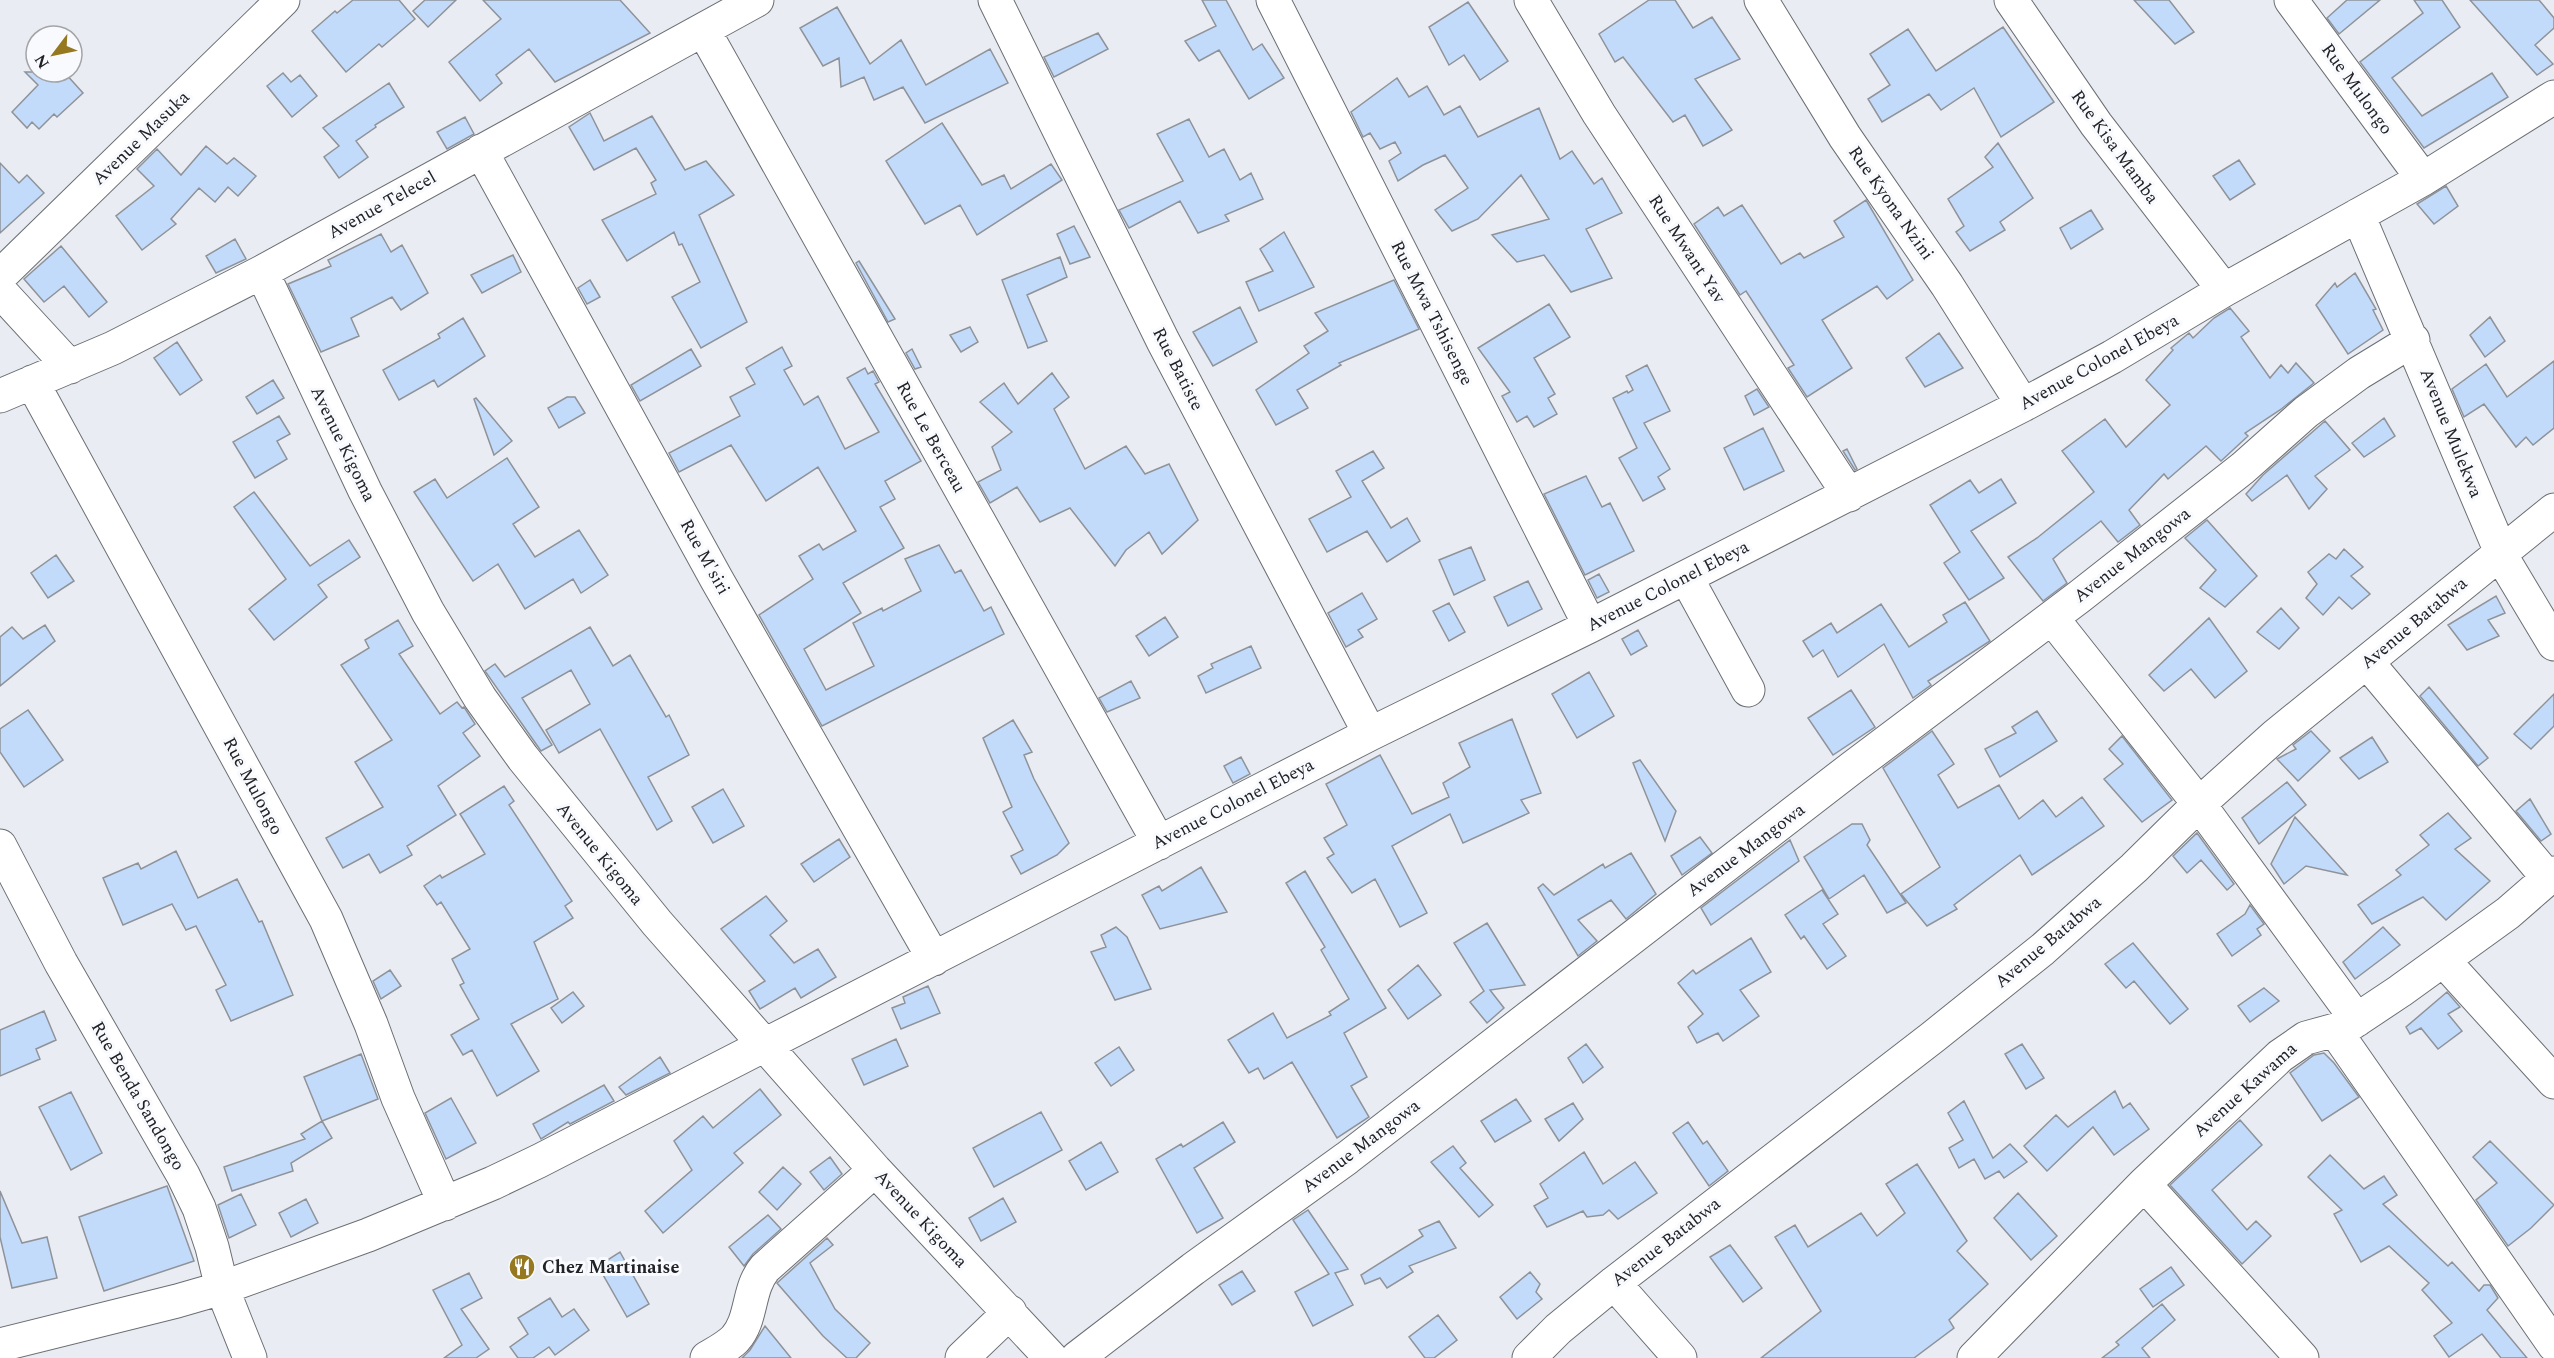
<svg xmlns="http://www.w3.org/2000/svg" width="2554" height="1358" viewBox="0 0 2554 1358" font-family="Spectral,serif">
	<rect width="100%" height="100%" fill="#e9edf3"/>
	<!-- building -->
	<path fill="#c3dbfb" stroke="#8f9399" stroke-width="1.5" d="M353 0H399L415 19 382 47 379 44 346 72 312 31 335 11 337 13Z
		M425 0H456L428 27 413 11Z
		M483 0H620L650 33 555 82 529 49 496 75 502 83 480 101 449 62 501 19Z
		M1202 0H1226L1253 50 1262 44 1284 78 1249 99 1219 50 1199 61 1185 41 1216 26Z
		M1649 0H1675L1693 28 1712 17 1740 59 1695 79 1732 130 1703 146 1685 115 1673 122 1623 57 1615 62 1599 34Z
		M2134 0H2169L2194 32 2175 44Z
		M2347 0H2380L2339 34 2327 18Z
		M2414 0H2442L2460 27 2392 78 2422 116 2492 73 2508 97 2424 148 2360 62 2423 13Z
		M2470 0H2539L2554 18V28L2535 45 2553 64 2537 75Z
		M1468 2 1508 61 1480 80 1464 55 1449 65 1429 27Z
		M837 7 870 64 901 40 926 85 990 49 1008 83 925 123 903 87 874 100 864 77 841 87 839 58 823 66 800 28Z
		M2003 27 2054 102 2001 137 1974 88 1941 110 1929 94 1882 122 1868 99 1890 85 1870 54 1908 29 1936 71Z
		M1098 33 1108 49 1054 77 1044 57Z
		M25 72H64L83 93 57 117 54 114 39 129 32 122 27 128 12 112 38 85Z
		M283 73 291 82 300 75 317 96 292 117 267 86Z
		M1397 78 1409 97 1427 86 1444 115 1460 106 1478 137 1539 108 1560 159 1572 151 1594 184 1602 178 1622 213 1586 229 1612 278 1571 292 1544 255 1517 262 1492 235 1549 219 1521 175 1478 219 1452 231 1435 210 1468 188 1445 155 1423 165 1398 181 1389 161 1401 153 1395 142 1380 149 1370 133 1363 137 1351 112Z
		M389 83 404 107 375 125 376 127 356 141 368 157 339 178 324 157 339 146 323 128Z
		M590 113 604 141 652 116 685 170 706 161 734 195 699 215 747 322 701 348 672 297 700 282 682 244 679 245 674 232 627 261 602 220 656 194 651 183 656 180 636 148 594 170 569 127Z
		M465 117 474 134 447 149 437 132Z
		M1189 119 1209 157 1224 149 1240 180 1251 173 1263 199 1225 215 1229 221 1198 233 1180 201 1129 228 1119 210 1183 181 1157 134Z
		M942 123 982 185 1004 175 1011 189 1051 164 1062 180 977 235 960 205 925 224 886 161Z
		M1998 143 2033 198 2000 222 2005 230 1970 251 1956 232 1964 226 1948 199 1993 167 1985 157Z
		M206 146 227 164 234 158 256 176 238 196 228 187 215 202 199 188 171 219 176 224 142 250 116 216 154 186 137 169 157 149 181 175Z
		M2239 160 2255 184 2230 200 2213 176Z
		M0 163 19 183 27 175 44 193 0 233Z
		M2446 186 2458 206 2434 224 2417 204Z
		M1866 200 1913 280 1887 299 1877 286 1822 320 1852 368 1807 397 1788 368 1794 365 1746 291 1740 295 1694 224 1718 207 1724 216 1742 205 1781 264 1800 253 1804 258 1844 237 1834 221Z
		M2091 210 2103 229 2071 249 2060 228Z
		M1074 226 1090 257 1070 264 1057 234Z
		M1284 232 1314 287 1259 311 1246 282 1273 271 1260 249Z
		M381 234 391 252 402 245 428 293 401 310 392 297 351 318 359 336 321 352 288 284 331 266 328 260Z
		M235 239 246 259 216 273 206 256Z
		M61 246 107 302 89 317 64 286 44 302 24 279Z
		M513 255 521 272 482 293 471 275Z
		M1060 257 1067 277 1027 295 1047 341 1028 348 1002 280Z
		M859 261 895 319 888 322 856 263Z
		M2355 273 2376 309 2373 310 2383 330 2348 354 2316 305 2335 283 2337 287Z
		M590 280 600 297 587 304 578 288Z
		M1394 280 1419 329 1339 363 1341 365 1297 390 1308 408 1276 425 1256 390 1309 353 1304 346 1328 331 1315 313Z
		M1549 304 1570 337 1534 358 1555 394 1548 398 1557 414 1534 427 1527 416 1517 422 1502 396 1510 392 1478 348Z
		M1240 307 1257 342 1213 366 1193 332Z
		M2230 308 2249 331 2241 337 2270 378 2281 365 2288 373 2296 363 2314 383 2280 410 2245 433 2248 436 2221 461 2206 446 2168 479 2164 474 2129 510 2140 525 2118 542 2101 521 2061 552 2053 559 2067 583 2043 601 2008 557 2037 538 2094 492 2062 451 2105 419 2126 447 2170 405 2146 380 2173 350 2171 348 2189 333 2193 338 2214 318Z
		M2490 317 2505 341 2485 357 2470 335Z
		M463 318 485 356 438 387 434 380 399 400 383 370 440 338 438 334Z
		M970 327 978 342 961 352 950 335Z
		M1939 333 1963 368 1925 387 1906 358Z
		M177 342 202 380 180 395 154 358Z
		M782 347 792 366 784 370 804 405 818 396 845 449 879 432 847 378 865 368 868 374 873 371 879 382 875 384 921 461 885 481 895 499 880 507 904 548 843 583 861 613 804 649 826 690 874 666 853 623 882 608 883 611 921 591 905 559 939 545 955 573 961 570 984 611 991 607 1004 634 822 726 759 615 813 579 799 556 819 544 823 550 856 531 818 467 766 501 731 445 679 472 669 453 740 416 730 397 755 384 746 368Z
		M691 349 701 366 640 401 631 385Z
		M912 349 921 367 915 369 906 353Z
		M2554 361V428L2533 445 2526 437 2516 447 2484 404 2464 417 2452 389 2486 364 2507 397Z
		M1647 365 1670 411 1644 423 1670 469 1658 477 1665 489 1643 501 1619 458 1637 448 1613 398 1627 391 1628 393 1633 390 1626 376Z
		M1052 373 1069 397 1054 409 1085 469 1126 446 1145 474 1169 464 1198 520 1162 554 1149 532 1126 550 1115 566 1070 508 1040 522 1017 487 990 503 978 482 1001 470 992 447 1012 432 980 402 1004 383 1018 404Z
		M273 380 284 398 257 414 246 397Z
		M1757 389 1769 407 1754 415 1745 396Z
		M567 397H575L585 413 559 428 548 408Z
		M476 398 512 441 494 455 474 399Z
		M279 416 290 434 277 441 287 459 255 478 233 442Z
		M2384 418 2395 436 2364 457 2352 443Z
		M2325 421 2350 450 2315 476 2327 489 2309 509 2287 475 2252 501 2246 494 2263 475Z
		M1763 428 1784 471 1744 490 1724 448Z
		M1847 449 1857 469 1855 470 1843 451Z
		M1373 451 1384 468 1362 481 1391 528 1407 518 1420 541 1387 562 1367 531 1327 552 1309 519 1351 497 1336 471Z
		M507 458 539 507 513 524 535 557 579 530 608 575 581 593 573 579 525 609 498 564 473 581 414 492 435 479 447 498Z
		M1586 476 1602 507 1610 503 1634 551 1585 575 1544 494Z
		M2001 479 2016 503 1971 531 2004 578 1969 600 1944 563 1960 552 1930 505 1970 480 1979 493Z
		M254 492 310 566 349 540 360 557 318 585 327 597 274 640 249 609 286 579 234 507Z
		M2207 520 2257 576 2225 607 2200 588 2216 570 2185 538Z
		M1471 547 1485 580 1454 595 1439 560Z
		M2344 549 2363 567 2351 576 2370 594 2352 609 2339 597 2323 615 2306 598 2317 584 2308 572 2329 554 2336 559Z
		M56 555 74 581 48 598 31 573Z
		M1599 574 1609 592 1597 598 1588 580Z
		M1528 581 1542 609 1508 626 1494 597Z
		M1362 593 1377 619 1358 630 1363 637 1346 647 1328 613Z
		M2496 596 2505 613 2488 620 2499 636 2467 650 2448 625Z
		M1965 602 1990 641 1928 681 1931 685 1913 698 1884 644 1838 677 1823 650 1813 657 1803 641 1831 623 1837 633 1881 604 1909 647 1947 622 1943 615Z
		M1449 603 1465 632 1449 641 1433 611Z
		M2281 608 2299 628 2279 649 2257 632Z
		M1165 617 1178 637 1149 656 1136 636Z
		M2209 618 2247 671 2215 698 2191 669 2164 691 2149 675Z
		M398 620 413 646 399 654 440 714 457 702 462 708 464 707 475 724 463 733 480 756 438 786 456 815 407 846 412 855 380 873 369 854 343 868 326 838 383 807 355 762 392 740 341 665 369 648 365 640Z
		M45 625 55 641 0 686V637L12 627 23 639Z
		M590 627 613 666 630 655 666 717 669 715 689 755 648 777 672 821 657 830 600 729 559 753 546 730 590 704 571 670 522 698 552 745 541 751 485 671 495 664 505 677Z
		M1638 630 1647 646 1631 655 1622 639Z
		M1251 646 1261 668 1206 693 1198 676 1213 668 1211 664Z
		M1589 672 1614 716 1577 738 1552 694Z
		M1131 681 1140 698 1107 712 1099 698Z
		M2429 687 2488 758 2478 766 2420 696Z
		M1851 690 1875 727 1833 755 1808 718Z
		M2554 694V726L2531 749 2514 734Z
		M28 710 63 760 24 787 0 752V729Z
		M2037 711 2057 741 2000 777 1985 749 2016 733 2012 727Z
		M1512 719 1541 793 1521 800 1529 813 1463 843 1450 814 1392 846 1427 913 1400 927 1375 879 1352 893 1327 858 1334 854 1324 838 1347 825 1326 784 1380 755 1412 814 1449 797 1443 783 1470 767 1459 743Z
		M1013 720 1032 752 1024 755 1034 779 1069 843 1057 855 1021 874 1011 856 1023 850 1003 812 1012 807 983 738Z
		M1932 731 1954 764 1938 775 1958 808 1999 785 2019 819 2043 800 2056 817 2082 797 2104 826 2032 875 2020 855 1954 905 1957 909 1927 926 1901 894 1940 867 1883 768Z
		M2311 731 2330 751 2298 781 2277 759 2296 749 2293 745Z
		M2122 736 2172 800 2142 822 2104 779 2123 764 2109 749Z
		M2372 737 2388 762 2359 779 2340 758Z
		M1241 757 1250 774 1233 783 1224 766Z
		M1640 760 1676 811 1665 841 1633 763Z
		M2287 782 2306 805 2259 844 2242 818Z
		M504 786 514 801 509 805 572 901 565 906 573 918 534 942 558 999 511 1024 539 1071 497 1096 472 1050 463 1055 451 1035 479 1019 460 985 464 983 452 959 470 949 441 902 437 905 424 886 440 875 442 878 485 854 460 814Z
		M723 789 744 826 713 843 692 807Z
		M2530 799 2551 834 2541 841 2516 811Z
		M2448 813 2471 838 2455 849 2490 881 2446 920 2423 897 2372 924 2358 905 2401 875 2396 870 2429 845 2420 835Z
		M2295 817 2347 875 2306 866 2284 884 2271 864Z
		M1852 824H1862L1870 840 1867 845 1906 903 1887 913 1864 875 1829 899 1804 857Z
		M2197 833 2234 884 2227 890 2201 860 2187 873 2173 856Z
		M1700 837 1712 853 1682 875 1671 856Z
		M839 839 850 857 814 882 801 864Z
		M1790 840 1799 861 1711 925 1701 908Z
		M176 851 198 898 237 879 259 922 262 921 293 995 231 1021 216 990 226 985 196 926 186 930 172 904 123 925 103 878 138 863 141 869Z
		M1631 853 1656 894 1626 919 1611 900 1578 920 1597 941 1578 956 1538 888 1543 884 1554 895 1603 864 1605 868Z
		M1201 867 1227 912 1160 929 1142 895 1159 886 1162 891Z
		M1305 871 1386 1008 1344 1033 1367 1077 1351 1086 1369 1117 1337 1138 1292 1062 1264 1079 1258 1068 1249 1073 1228 1040 1273 1013 1287 1038 1331 1015 1329 1012 1349 999 1321 950 1325 947 1286 883Z
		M1822 890 1838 914 1823 924 1846 956 1827 969 1804 936 1801 939 1785 915Z
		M766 896 787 921 770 935 794 963 818 949 836 977 801 998 795 988 760 1009 749 991 765 981 721 929Z
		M2250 905 2264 924 2257 929 2261 935 2232 956 2217 934 2245 914Z
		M1487 923 1525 985 1490 990 1504 1008 1487 1023 1470 1002 1484 991 1454 943Z
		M1116 927 1127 937 1151 989 1115 1000 1091 952 1106 947 1101 935Z
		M2383 927 2400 945 2355 979 2343 962Z
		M1751 938 1771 972 1740 990 1759 1016 1723 1041 1718 1033 1697 1043 1688 1027 1703 1014 1678 983 1693 970 1696 974Z
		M2133 943 2188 1009 2170 1024 2134 981 2126 988 2105 964Z
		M1418 965 1441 995 1408 1019 1388 990Z
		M390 970 401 986 381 999 373 981Z
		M928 986 940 1013 901 1029 892 1008 905 1003 903 997Z
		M2264 988 2279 1001 2250 1022 2238 1006Z
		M573 992 584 1006 562 1023 551 1008Z
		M2447 992 2460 1007 2448 1014 2462 1031 2438 1049 2421 1028 2410 1034 2406 1027Z
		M44 1011 56 1040 36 1049 40 1059 0 1076V1030Z
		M896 1039 908 1066 864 1085 852 1059Z
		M1586 1044 1603 1067 1583 1083 1568 1058Z
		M2022 1044 2044 1078 2026 1089 2005 1054Z
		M1119 1047 1134 1070 1111 1086 1095 1063Z
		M2324 1053 2334 1063 2359 1097 2322 1121 2290 1073 2314 1055Z
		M361 1054 378 1099 322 1121 304 1077Z
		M660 1057 670 1073 626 1095 619 1087Z
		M604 1085 614 1101 570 1124 568 1122 541 1139 533 1124Z
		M760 1089 781 1115 734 1153 743 1163 663 1233 645 1211 692 1170 674 1141 703 1116 713 1128Z
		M2115 1091 2123 1108 2130 1103 2149 1129 2114 1155 2093 1127 2047 1171 2024 1146 2056 1115 2068 1127Z
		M71 1092 102 1153 71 1170 39 1107Z
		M451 1098 476 1143 446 1159 425 1113Z
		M1516 1099 1531 1121 1495 1142 1481 1121Z
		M1964 1101 1993 1158 2010 1144 2027 1162 2004 1178 1999 1171 1985 1179 1974 1159 1959 1168 1949 1148 1963 1140 1948 1113Z
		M1573 1103 1583 1119 1559 1141 1545 1119Z
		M1041 1112 1062 1150 994 1187 973 1148Z
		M2240 1120 2262 1145 2212 1190 2247 1230 2256 1221 2271 1236 2242 1264 2170 1185Z
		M322 1121 332 1138 291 1163 293 1171 232 1191 224 1167 305 1139 301 1134Z
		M1223 1122 1235 1142 1194 1168 1223 1218 1197 1233 1156 1159 1181 1144 1183 1147Z
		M1688 1122 1703 1144 1707 1141 1728 1171 1709 1186 1673 1133Z
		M2490 1141 2554 1205 2531 1228 2508 1246 2476 1200 2497 1183 2473 1157Z
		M1101 1142 1118 1172 1086 1190 1069 1161Z
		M1453 1146 1466 1163 1460 1168 1493 1205 1479 1217 1431 1162Z
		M1584 1152 1603 1184 1635 1162 1657 1193 1618 1219 1609 1210 1603 1215 1587 1217 1583 1211 1547 1227 1534 1206 1548 1198 1540 1184Z
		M2330 1155 2364 1189 2384 1176 2397 1195 2383 1204 2448 1266 2452 1262 2479 1291 2484 1285H2490L2498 1298 2487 1310 2527 1358H2501L2482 1334 2449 1357 2434 1336 2452 1323 2422 1290 2429 1283 2389 1246 2361 1262 2334 1214 2342 1210 2308 1177Z
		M830 1157 842 1174 824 1190 810 1172Z
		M1917 1164 1967 1241 1957 1251 1988 1284 1949 1320 1954 1328 1914 1358H1761L1821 1311 1775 1237 1795 1225 1808 1247 1861 1213 1877 1236 1905 1213 1886 1184Z
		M783 1167 801 1184 777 1210 759 1192Z
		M167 1186 194 1261 104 1291 79 1217Z
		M0 1191 22 1243 47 1237 57 1278 12 1288 0 1237Z
		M2018 1193 2057 1236 2031 1260 1994 1218Z
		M241 1194 256 1225 229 1238 218 1205Z
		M1003 1198 1016 1222 981 1241 969 1218Z
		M306 1199 318 1223 291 1237 279 1213Z
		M1308 1210 1348 1269 1335 1273 1353 1305 1313 1326 1295 1292 1329 1274 1293 1220Z
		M768 1215 781 1229 753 1254 744 1266 729 1247Z
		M1439 1221 1456 1248 1409 1266 1413 1272 1387 1288 1380 1278 1365 1284 1361 1275 1423 1236 1419 1230Z
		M827 1238 833 1245 810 1263 835 1309 870 1343 856 1358H847L823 1336 777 1283Z
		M1730 1245 1762 1288 1743 1302 1710 1257Z
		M620 1252 649 1304 627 1317 598 1266Z
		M2171 1267 2184 1285 2153 1307 2140 1289Z
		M1242 1271 1255 1291 1232 1305 1219 1285Z
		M1530 1272 1540 1284 1536 1292 1542 1299 1517 1319 1500 1297Z
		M469 1273 482 1298 461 1309 489 1349 476 1358H444L462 1345 433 1290Z
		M550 1298 562 1317 574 1309 589 1330 555 1355 549 1347 533 1358H518L510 1347 528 1334 518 1318Z
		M2162 1304 2175 1320 2142 1348 2150 1358H2102L2119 1345 2116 1342Z
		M1438 1315 1457 1340 1434 1358H1425L1409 1337Z
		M765 1326 791 1358H742L750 1350Z"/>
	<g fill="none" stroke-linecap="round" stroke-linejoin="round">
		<defs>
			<path id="minor" d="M995 0 1163 341 1370 734
				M1273 0 1590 626
				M1531 0 1599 114 1849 495
				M1761 0 1845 137 1947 285 2023 405
				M2011 0 2096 124 2224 290
				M2291 0 2423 179
				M704 31 1159 843
				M481 151 717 580 934 959
				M2358 215 2506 564 2554 644
				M262 272 365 491 428 612 480 698 523 758 657 923 875 1170 1051 1358
				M0 276 283 0
				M0 291 70 367
				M32 382 326 919 371 1024 398 1098 445 1204
				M0 396 113 348 262 272 757 0
				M1686 577 1748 690
				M2052 618 2199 804 2357 1020
				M2367 662 2548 878
				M0 846 61 963 183 1175 199 1208 212 1247 222 1288 250 1358
				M2444 961 2554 1082
				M2336 1032 2554 1345
				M2144 1184 2302 1358
				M1614 1283 1680 1358
				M0 1345 177 1301 222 1288 368 1235 493 1183 539 1161 1370 734 1590 626 2023 405 2112 357 2224 290 2423 179 2554 97
				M707 1358C717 1352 727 1347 735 1339 753 1319 747 1289 765 1268L875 1170
				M962 1358 1010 1312
				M1077 1358 1193 1269 1347 1158 1853 767 2079 597 2243 468 2306 412 2359 373 2413 340
				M1529 1358 1558 1329 1614 1283 1933 1037 2043 949 2134 868 2199 804 2276 735 2554 510
				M1974 1358 2144 1184 2280 1056 2306 1038 2346 1027 2400 991 2508 913 2554 873"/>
		</defs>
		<!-- minor casing -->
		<use href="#minor" stroke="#6b6f74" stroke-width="35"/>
		<!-- minor -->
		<use href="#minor" stroke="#fff" stroke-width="33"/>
	</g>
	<!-- icons -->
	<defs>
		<symbol id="restaurant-disc" viewBox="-11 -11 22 22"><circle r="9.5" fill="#967820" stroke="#f8fafe"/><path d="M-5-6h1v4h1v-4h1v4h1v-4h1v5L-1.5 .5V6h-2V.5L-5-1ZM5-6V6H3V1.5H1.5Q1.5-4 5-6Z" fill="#fff"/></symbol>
	</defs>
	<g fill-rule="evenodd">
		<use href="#restaurant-disc" x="507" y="1252" width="30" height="30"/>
	</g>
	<g text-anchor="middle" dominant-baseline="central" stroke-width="6" stroke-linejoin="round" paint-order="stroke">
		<!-- street labels -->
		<g font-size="18" fill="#212225" stroke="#f8fafe">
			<text transform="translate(2357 89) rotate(54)">Rue Mulongo</text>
			<text transform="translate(141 138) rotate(-44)">Avenue Masuka</text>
			<text transform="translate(2115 147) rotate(54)">Rue Kisa Mamba</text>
			<text transform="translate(1891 203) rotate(55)">Rue Kyona Nzini</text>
			<text transform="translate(382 205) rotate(-29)">Avenue Telecel</text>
			<text transform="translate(1687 249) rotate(57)">Rue Mwant Yav</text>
			<text transform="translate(1432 313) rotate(63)">Rue Mwa Tshisenge</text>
			<text transform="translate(2099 362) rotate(-29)">Avenue Colonel Ebeya</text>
			<text transform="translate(1178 369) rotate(63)">Rue Batiste</text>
			<text transform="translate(2451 433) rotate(68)">Avenue Mulekwa</text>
			<text transform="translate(931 437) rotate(61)">Rue Le Berceau</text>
			<text transform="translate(343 444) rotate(64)">Avenue Kigoma</text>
			<text transform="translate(2132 555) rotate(-38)">Avenue Mangowa</text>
			<text transform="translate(705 557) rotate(61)">Rue M'siri</text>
			<text transform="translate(1668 586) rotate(-27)">Avenue Colonel Ebeya</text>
			<text transform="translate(2414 623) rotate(-40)">Avenue Batabwa</text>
			<text transform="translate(253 786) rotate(62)">Rue Mulongo</text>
			<text transform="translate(1233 804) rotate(-27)">Avenue Colonel Ebeya</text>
			<text transform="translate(1746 850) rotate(-37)">Avenue Mangowa</text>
			<text transform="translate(600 854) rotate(51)">Avenue Kigoma</text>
			<text transform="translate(2048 942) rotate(-40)">Avenue Batabwa</text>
			<text transform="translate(2245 1090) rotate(-42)">Avenue Kawama</text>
			<text transform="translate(138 1096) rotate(60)">Rue Benda Sandongo</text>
			<text transform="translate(1361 1146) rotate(-37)">Avenue Mangowa</text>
			<text transform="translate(921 1219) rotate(47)">Avenue Kigoma</text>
			<text transform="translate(1666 1242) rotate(-38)">Avenue Batabwa</text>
		</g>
		<!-- poi labels -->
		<g font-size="18" font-weight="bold" fill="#212225" stroke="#f8fafe" text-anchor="start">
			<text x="542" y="1267">Chez Martinaise</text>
		</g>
	</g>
	<!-- north arrow -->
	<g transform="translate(54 54) rotate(238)"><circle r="28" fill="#f8fafe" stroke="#a2a4a7" stroke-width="1.5"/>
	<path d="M0-4.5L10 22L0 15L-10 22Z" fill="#967820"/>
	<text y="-9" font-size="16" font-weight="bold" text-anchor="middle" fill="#212225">N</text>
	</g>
</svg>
